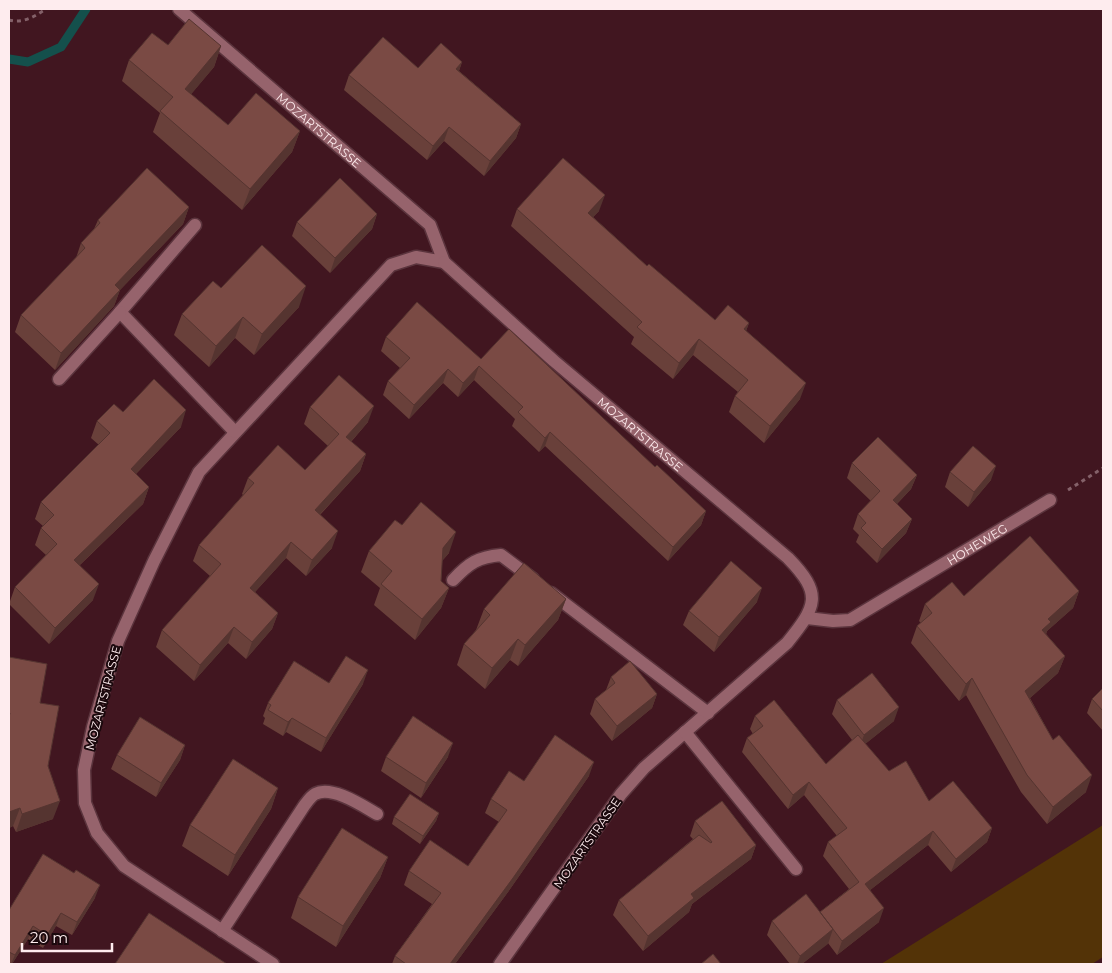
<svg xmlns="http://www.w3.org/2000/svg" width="1112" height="973" viewBox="0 0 1112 973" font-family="Montserrat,sans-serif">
	<rect width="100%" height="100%" fill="#411620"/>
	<!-- green -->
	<path fill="#533307" d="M1103 825V957L1092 964H881Z"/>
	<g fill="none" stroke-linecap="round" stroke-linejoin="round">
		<!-- stream -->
		<path stroke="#14504c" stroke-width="9" d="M9 59 28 62 61 47 86 9"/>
		<defs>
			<g id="minor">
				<path id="s1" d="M179 9 430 225 444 262 416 257 391 265 199 472 154 561 118 641 93 727 84 770 85 803 97 833 124 866 273 964"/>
				<path d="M195 225 120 312 235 432"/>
				<path id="s2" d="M444 262 554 361 788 558C823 594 817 606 787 643L644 768 621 794 500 964"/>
				<path d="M59 379 120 312"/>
				<path d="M453 580C469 563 478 557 501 555L533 579"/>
				<path d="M551 593 708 713"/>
				<path id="s3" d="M807 618 833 621 850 620 1050 500"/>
				<path d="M685 732 796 869"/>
				<path d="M222 931 304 806C307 802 311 796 315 794 332 785 363 806 377 814"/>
			</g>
		</defs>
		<!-- minor casing -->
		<use href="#minor" stroke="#5b343d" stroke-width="15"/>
		<!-- path -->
		<path stroke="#846169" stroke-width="3" stroke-dasharray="4 4" stroke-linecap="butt" d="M9 20C23 24 35 16 46 9
			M1068 490 1103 468"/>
		<!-- minor -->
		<use href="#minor" stroke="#96636c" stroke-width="12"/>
	</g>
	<!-- wall -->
	<path fill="#69403a" d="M168 45 221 46 214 67 191 94 228 125 300 131 292 152 242 210 153 132 160 113 122 81 129 60Z
		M462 62 459 71 521 124 516 138 484 176 444 141 427 160 344 90 349 75 418 68Z
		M189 207 183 224 120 290 114 306 55 370 15 332 21 315 76 258 81 243 94 229 98 220Z
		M517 209 599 211 593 217 647 266 715 320 749 323 746 331 800 399 764 443 729 412 735 396 738 392 693 355 673 379 631 344 634 337 511 226Z
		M377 214 372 229 330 273 292 236 297 222Z
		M221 288 299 307 254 355 235 338 209 367 174 335 182 314Z
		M386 337 481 359 655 467 706 511 701 525 668 561 545 446 539 452 512 426 515 419 474 380 458 397 443 383 409 419 383 395 388 381 400 368 381 351Z
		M310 407 368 422 351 442 366 454 360 471 320 515 332 548 306 576 286 558 255 592 278 613 272 629 246 659 228 643 194 681 156 647 162 630 210 576 193 561 199 545 243 495 242 494 248 478 305 470 328 446 304 424Z
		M123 412 181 427 136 474 149 487 143 504 80 565 93 600 49 644 9 604 15 587 46 555 35 545 41 528 43 526 35 519 41 502 99 445 91 438 97 421Z
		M852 463 917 475 911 489 897 504 912 519 906 533 877 563 856 542 859 535 853 529 858 514 871 501 847 478Z
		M950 472 991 480 968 507 945 487Z
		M402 525 449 553 442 561 441 581 449 588 441 608 415 640 374 605 380 588 361 572 369 551Z
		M1079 591 1073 608 1047 631 1046 634 1065 656 1058 673 1030 698 1053 740 1086 792 1047 824 1021 792 966 695 959 701 911 643 917 626 921 623 919 621 925 604 964 596Z
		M566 599 558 620 518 666 510 660 485 689 457 665 464 644 476 630 484 609Z
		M757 602 714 652 683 625 689 611Z
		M9 657 40 703 48 766 53 819 16 832 13 826 9 828Z
		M611 677 657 694 652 708 612 741 590 714 595 699 606 690Z
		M329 683 363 684 321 752 286 732 283 736 263 724 265 718 263 716 268 703Z
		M1103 688V731L1087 713 1092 699Z
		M837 700 894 721 865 744 889 771 929 801 992 828 987 842 951 872 928 845 870 890 879 922 837 955 828 943 802 964H790L767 935 772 921 820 912 849 889 823 856 828 842 837 836 804 795 788 809 742 752 747 738 753 734 750 729 755 716 826 764 852 740 832 714Z
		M185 745 180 760 156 797 111 769 117 755Z
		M386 757H448L421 798 381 771Z
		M589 776 508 892 455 964H392L395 956 432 904 404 885 409 871 468 866 499 822 485 813 491 799 524 781Z
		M278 788 271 809 228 876 182 846 190 825Z
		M439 813 436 821 420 844 392 824 394 817Z
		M695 821 756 845 751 859 692 904 689 912 643 951 613 915 619 900 693 839 690 836Z
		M388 857 380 878 336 947 291 918 298 897Z
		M95 898 72 935 56 926 43 948 28 939 12 964H9V910Z"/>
	<!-- shaded-wall -->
	<path fill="#553430" d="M221 46 214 67 178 110 185 89Z
		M462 62 457 76 456 69Z
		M521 124 516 138 484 176 490 161Z
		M449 127 444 141 427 160 433 146Z
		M300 131 292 152 242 210 250 189Z
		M605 195 599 211 582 229 588 213Z
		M189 207 183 224 120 290 114 306 55 370 61 353 115 285Z
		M377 214 372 229 330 273 335 258Z
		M306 286 299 307 254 355 262 334Z
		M243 317 235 338 209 367 216 346Z
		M749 323 743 339 744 329Z
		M699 339 693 355 673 379 679 363Z
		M479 366 474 380 458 397 463 383Z
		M448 369 443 383 409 419 414 405Z
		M806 383 800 399 764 443 770 426Z
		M374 406 368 422 340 454 346 437Z
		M186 410 181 427 125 485 131 469Z
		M550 432 545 446 539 452 545 438Z
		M366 454 360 471 309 526 315 510Z
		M996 466 991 480 968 507 974 492Z
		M917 475 911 489 887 514 893 500Z
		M149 487 143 504 68 576 74 560Z
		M706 511 701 525 668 561 673 547Z
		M912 519 906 533 877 563 882 549Z
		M338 531 332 548 306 576 312 560Z
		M456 532 449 553 435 569 443 548Z
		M291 542 286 558 244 604 250 588Z
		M99 584 93 600 49 644 55 628Z
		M449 588 441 608 415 640 422 619Z
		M762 588 757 602 714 652 719 637Z
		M1079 591 1073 608 1047 631 1045 639 1042 630 1048 619Z
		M566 599 558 620 518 666 525 645Z
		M278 613 272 629 246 659 252 642Z
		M234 627 228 643 194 681 200 665Z
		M518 639 510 660 485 689 492 668Z
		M1065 656 1058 673 1019 708 1025 691Z
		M368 670 363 684 321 752 326 738Z
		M972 678 966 695 959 701 966 684Z
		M657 694 652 708 612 741 617 726Z
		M899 707 894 721 859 749 864 735Z
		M292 718 286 732 283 736 288 722Z
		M453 743 448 757 421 798 426 783Z
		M185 745 180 760 156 797 161 783Z
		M594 762 589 776 508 892 455 964H450Z
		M1092 775 1086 792 1047 824 1053 807Z
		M809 782 804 795 788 809 793 795Z
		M278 788 271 809 228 876 235 855Z
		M60 801 53 819 16 832 22 814Z
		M20 808 13 826 9 828V812Z
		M439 813 436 821 420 844 423 836Z
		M992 828 987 842 951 872 956 859Z
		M933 831 928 845 860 898 865 884Z
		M756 845 751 859 692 904 689 912 643 951 648 936 691 894Z
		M388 857 380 878 336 947 343 926Z
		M100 885 95 898 72 935 77 922Z
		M884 908 879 922 837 955 842 941Z
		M61 913 56 926 43 948 47 935Z
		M33 926 28 939 12 964H11L15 955Z
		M833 929 828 944 802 964H797L800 956Z"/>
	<!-- building -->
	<path fill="#7a4a44" stroke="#553430" d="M189 19 221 46 185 89 228 125 256 93 300 131 250 189 160 111 173 97 129 60 152 33 168 45Z
		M383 37 418 68 441 43 462 62 456 69 521 124 490 161 449 127 433 146 349 75Z
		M563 158 605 195 588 213 647 266 649 264 715 320 728 305 749 323 744 329 806 383 770 426 735 396 748 380 699 339 679 363 637 327 642 322 517 209Z
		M147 168 189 207 115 285 120 290 61 353 21 315 85 248 81 243 100 223 98 220Z
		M340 178 377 214 335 258 297 222Z
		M262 245 306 286 262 334 243 317 216 346 182 314 213 281 221 288Z
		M417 302 481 359 509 329 655 467 657 465 706 511 673 547 550 432 545 438 518 412 523 407 479 366 463 383 448 369 414 405 388 381 410 358 386 337Z
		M339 375 374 406 346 437 366 454 315 510 338 531 312 560 291 542 250 588 278 613 252 642 234 627 200 665 162 630 221 564 199 545 254 483 248 478 278 445 305 470 339 434 310 407Z
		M154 379 186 410 131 469 149 487 74 560 99 584 55 628 15 587 57 544 41 528 54 515 41 502 110 433 97 421 114 404 123 412Z
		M878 437 917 475 893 500 912 519 882 549 861 528 866 523 858 514 880 491 852 463Z
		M973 446 996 466 974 492 950 472Z
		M421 502 456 532 443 548 441 581 449 588 422 619 381 584 392 571 369 551 395 520 402 525Z
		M1030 536 1079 591 1048 619 1051 622 1042 630 1065 656 1025 691 1053 740 1059 735 1092 775 1053 807 1027 775 972 678 966 684 917 626 932 613 925 604 952 582 964 596Z
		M731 561 762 588 719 637 689 611Z
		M524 563 566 599 525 645 518 639 492 668 464 644 490 615 484 609Z
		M346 656 368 670 326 738 292 718 288 722 268 710 271 705 268 703 294 661 329 683Z
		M9 657 47 664 40 703 59 706 48 766 60 801 22 814 20 808 9 812V717L10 713H9Z
		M630 661 657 694 617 726 595 699 615 683 611 677Z
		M872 673 899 707 864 735 837 700Z
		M1103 688V711L1092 699Z
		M774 700 826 764 858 735 889 771 906 761 929 801 953 781 992 828 956 859 933 831 865 884 884 908 842 941 820 912 859 882 828 842 847 828 809 782 793 795 747 738 763 726 755 716Z
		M413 716 453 743 426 783 386 757Z
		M140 717 185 745 161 783 117 755Z
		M555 735 594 762 513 878 450 964H406L395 956 441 893 409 871 430 840 468 866 507 810 491 799 509 771 524 781Z
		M233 759 278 788 235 855 190 825Z
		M410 794 439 813 423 836 394 817Z
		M722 801 756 845 691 894 694 898 648 936 619 900 699 835 711 843 712 842 695 821Z
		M342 828 388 857 343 926 298 897Z
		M43 854 74 873 76 870 100 885 77 922 61 913 47 935 33 926 15 955 9 952V910Z
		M806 894 833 929 800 956 772 921Z
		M149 913 227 964H115Z
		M713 954 721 964H701Z"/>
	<g text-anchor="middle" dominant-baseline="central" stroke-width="4" stroke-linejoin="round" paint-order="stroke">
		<!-- street labels -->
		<g font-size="12" fill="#feecee" stroke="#1b090d">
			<text stroke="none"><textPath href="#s1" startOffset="185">MOZARTSTRASSE</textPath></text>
			<text stroke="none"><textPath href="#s2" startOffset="261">MOZARTSTRASSE</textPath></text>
			<text stroke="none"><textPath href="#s3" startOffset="191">HOHEWEG</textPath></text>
			<text transform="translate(103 698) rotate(-75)">MOZARTSTRASSE</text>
			<text transform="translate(587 843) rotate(-55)">MOZARTSTRASSE</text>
		</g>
	</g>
	<!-- border -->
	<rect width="1112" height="973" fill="none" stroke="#feecee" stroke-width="20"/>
	<!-- scale -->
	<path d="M22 943v8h90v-8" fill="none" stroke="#feecee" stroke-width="2.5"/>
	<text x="30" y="943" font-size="15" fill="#feecee" stroke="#1b090d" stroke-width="4" paint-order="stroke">20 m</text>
</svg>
